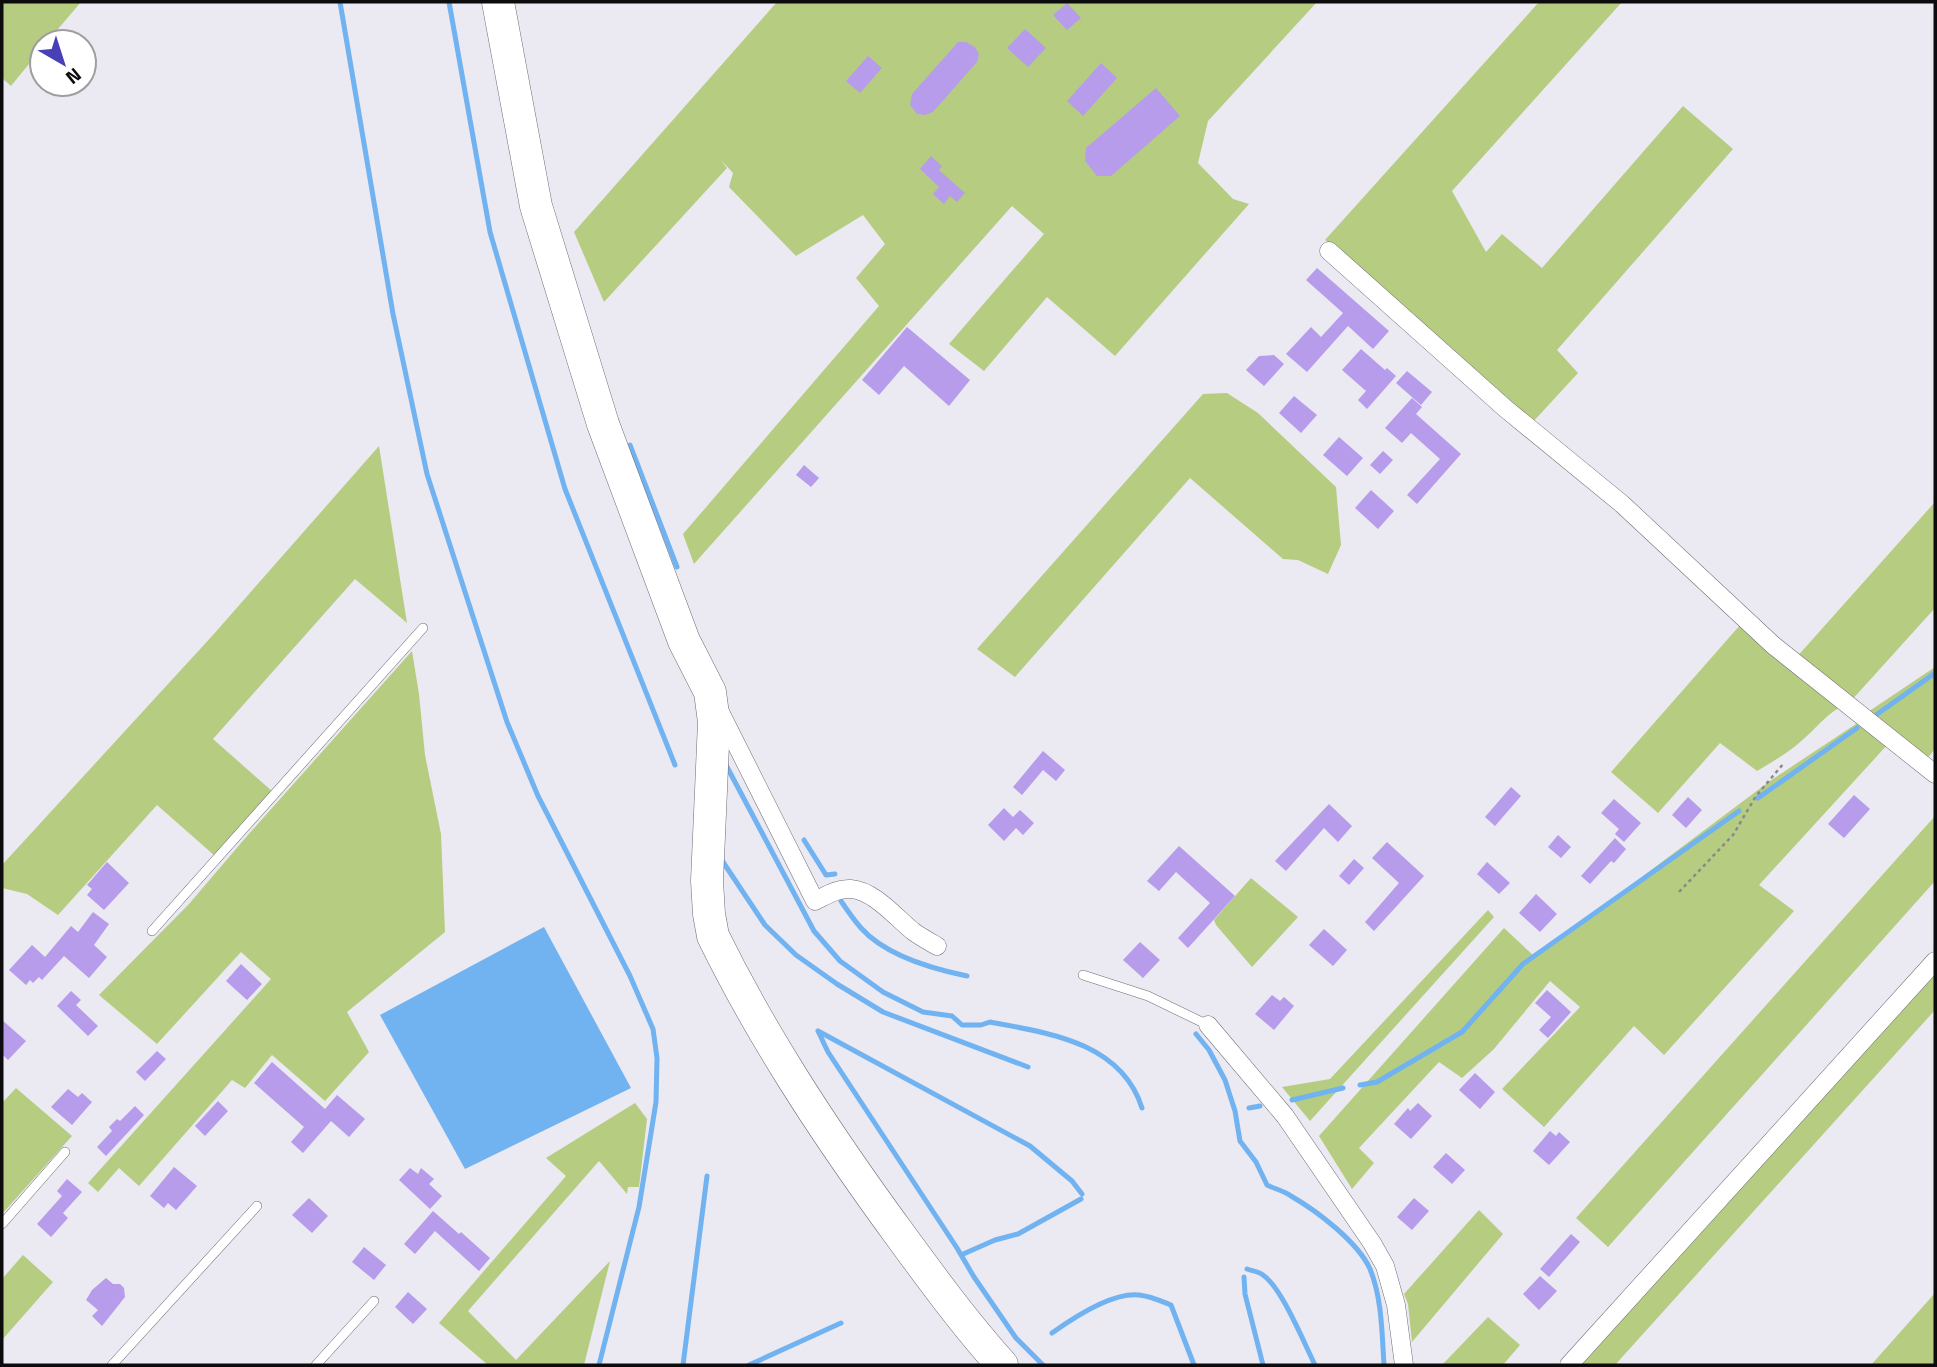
<svg xmlns="http://www.w3.org/2000/svg" width="1937" height="1367" viewBox="0 0 1937 1367" font-family="'Titillium Web',sans-serif">
	<rect width="100%" height="100%" fill="#ebe9f2"/>
	<!-- green -->
	<path fill="#b6cd81" d="M2 2H81L47 42H42V48L11 86 2 78Z
		M777 2H1317L1208 121 1198 163 1233 199 1249 204 1115 356 1047 297 984 371 949 344 1044 234 1012 206 694 564 683 534 879 306 856 278 885 244 863 215 796 256 729 187 733 173 721 160 727 168 604 302 574 232Z
		M1539 2H1622L1452 191 1486 252 1502 234 1542 268 1683 106 1733 149 1557 350 1578 373 1532 423 1404 313 1325 240Z
		M1227 393 1258 413 1336 487 1341 545 1328 574 1298 560 1283 559 1190 478 1015 677 977 649 1203 394Z
		M379 446 407 623 355 579 213 739 273 792 215 856 157 805 58 915 27 894 2 888V865L213 635Z
		M1935 502V608L1850 702 1795 659Z
		M1741 624 1841 707C1825 715 1814 731 1799 743 1786 754 1772 762 1757 771L1720 743 1658 813 1611 772Z
		M412 651 419 694 425 755 441 834 445 932 347 1012 369 1052 325 1101 272 1055 245 1088 232 1080 139 1186 119 1168 98 1192 88 1183 271 979 241 952 157 1044 99 995 189 904 247 836Z
		M1935 667V749L1926 760 1865 714Z
		M1859 722 1889 743 1759 885 1794 911 1664 1055 1634 1026 1544 1127 1502 1089 1580 1007 1550 981 1494 1049 1462 1078 1439 1062 1359 1148 1374 1163 1352 1189 1319 1136 1504 928 1535 957 1770 781Z
		M1935 816V881L1608 1247 1576 1218Z
		M1251 878 1298 917 1252 967 1216 925 1214 920Z
		M1488 910 1494 917 1310 1121 1282 1087 1330 1079Z
		M1935 971V1010L1615 1365H1578Z
		M16 1088 72 1136 2 1214V1103Z
		M635 1103 647 1119 639 1187H628L627 1194 599 1161 468 1311 516 1360 610 1261 584 1365H488L439 1323 566 1176 546 1158Z
		M1479 1210 1503 1234 1412 1342 1408 1304 1404 1294Z
		M23 1255 53 1282 2 1340V1279Z
		M1935 1293V1365H1871Z
		M1488 1317 1520 1345 1503 1365H1442Z"/>
	<!-- water -->
	<path fill="#71b2f1" d="M544 927 631 1088 465 1169 380 1015Z"/>
	<g fill="none" stroke-linecap="round" stroke-linejoin="round">
		<!-- stream -->
		<path stroke="#71b2f1" stroke-width="5" d="M340 2 393 314 427 474 507 722 538 796 630 976 653 1029 657 1058 656 1102 639 1207 599 1365
			M449 2 490 232 565 489 675 765
			M630 445 677 567
			M1876 715 1935 673
			M726 765 814 931 840 961 883 992 923 1012 952 1016 962 1025H981L990 1022C1048 1033 1121 1042 1142 1108
			M1758 798 1857 728
			M804 840 826 875 835 874
			M721 859 765 925 796 955 837 984 883 1012 1028 1067
			M841 901C847 910 854 920 861 928 885 955 933 969 967 976
			M818 1031 828 1052 957 1248 974 1277 1016 1338 1043 1365
			M818 1031 1030 1146 1072 1181 1082 1194
			M1196 1034 1209 1050 1225 1080 1235 1111 1240 1141 1256 1162 1267 1185C1275 1189 1284 1191 1291 1196 1317 1211 1358 1242 1370 1269 1382 1298 1382 1334 1384 1365
			M1360 1085 1377 1082 1462 1032 1523 964 1739 811
			M1292 1100 1343 1088
			M1249 1108 1260 1106
			M961 1255 995 1240 1018 1234 1081 1199
			M1247 1269C1252 1271 1258 1271 1263 1275 1282 1288 1304 1343 1315 1365
			M1244 1277 1245 1294 1263 1365
			M1052 1333C1073 1318 1112 1292 1139 1295 1150 1296 1161 1301 1171 1305L1194 1365
			M683 1365 707 1176
			M749 1365 841 1323"/>
	</g>
	<!-- building -->
	<path fill="#b69ceb" d="M1067 3 1081 18 1067 30 1053 15Z
		M1025 29 1046 48 1028 67 1007 48Z
		M958 42H966L975 47 979 54 977 62 933 112 925 115 917 114 910 105 912 94Z
		M868 56 882 68 860 93 846 81Z
		M1101 63 1117 78 1083 116 1067 101Z
		M1156 88 1180 116 1111 176H1097L1085 161 1086 148Z
		M931 156 942 166 939 170 965 193 957 202 950 196 944 204 933 194 939 187 920 169Z
		M1317 268 1389 331 1373 349 1348 326 1307 372 1286 354 1311 327 1321 337 1343 313 1306 280Z
		M907 327 970 380 949 406 904 366 879 395 862 380Z
		M1361 349 1385 370 1387 368 1396 376 1367 409 1358 400 1366 391 1342 370Z
		M1274 355 1284 364 1264 386 1246 370 1259 356Z
		M1407 371 1432 392 1421 405 1396 383Z
		M1294 396 1317 415 1301 433 1279 413Z
		M1412 398 1422 407 1416 414 1461 454 1417 504 1407 495 1440 459 1411 433 1402 443 1385 428Z
		M1339 437 1363 458 1347 476 1323 455Z
		M1383 451 1393 460 1380 474 1370 465Z
		M804 465 819 478 811 487 796 475Z
		M1371 490 1394 511 1378 529 1355 508Z
		M1043 751 1065 770 1056 781 1043 770 1022 795 1013 787Z
		M1511 787 1521 796 1495 826 1485 817Z
		M1854 795 1870 809 1844 838 1828 824Z
		M1688 797 1702 810 1686 828 1672 815Z
		M1614 799 1641 823 1624 842 1615 834 1619 829 1601 813Z
		M1329 804 1352 826 1338 842 1324 828 1286 871 1275 861Z
		M1004 808 1013 817 1020 810 1034 823 1023 835 1016 828 1004 841 988 825Z
		M1558 835 1571 847 1561 858 1548 847Z
		M1615 838 1626 849 1614 863 1611 861 1590 884 1581 876Z
		M1387 842 1424 876 1374 931 1365 922 1399 883 1372 858Z
		M1179 846 1235 896 1188 948 1178 938 1210 903 1176 872 1159 891 1147 881Z
		M1354 859 1364 868 1349 885 1339 876Z
		M107 862 129 883 104 910 87 895 92 889 87 885Z
		M1487 862 1510 883 1499 894 1477 874Z
		M1536 894 1557 914 1540 932 1519 913Z
		M93 912 109 924 94 945 107 957 89 978 64 956 42 980 39 977 33 983 30 980 26 985 9 970 32 945 45 957 71 926 78 932Z
		M1324 929 1347 950 1333 966 1309 945Z
		M1140 942 1160 960 1143 978 1123 960Z
		M241 964 262 984 247 1000 226 981Z
		M1547 990 1571 1012 1548 1038 1539 1030 1551 1017 1535 1003Z
		M71 991 81 1000 76 1005 98 1026 88 1036 57 1006Z
		M1272 995 1280 1001 1284 997 1294 1006 1274 1030 1255 1014Z
		M2 1020 26 1041 8 1060 2 1054Z
		M157 1051 166 1059 145 1081 136 1072Z
		M272 1062 325 1109 337 1095 365 1119 349 1137 331 1121 303 1153 291 1142 304 1127 254 1083Z
		M1475 1073 1495 1092 1480 1109 1459 1090Z
		M68 1089 78 1097 82 1093 92 1102 72 1125 51 1107Z
		M218 1101 228 1111 205 1136 195 1126Z
		M1418 1103 1432 1116 1411 1139 1394 1124 1408 1108 1410 1111Z
		M135 1106 144 1115 106 1156 97 1147 112 1131 109 1127 117 1119 120 1121Z
		M1550 1131 1556 1136 1559 1132 1570 1142 1549 1165 1533 1151Z
		M1446 1153 1465 1170 1452 1184 1433 1167Z
		M174 1167 197 1186 176 1210 168 1203 164 1208 150 1196Z
		M410 1168 418 1174 421 1168 434 1179 429 1184 442 1196 430 1209 399 1180Z
		M67 1179 82 1192 63 1213 68 1218 51 1237 37 1224 62 1196 57 1191Z
		M309 1198 328 1216 312 1233 292 1215Z
		M1414 1198 1429 1211 1412 1230 1397 1217Z
		M433 1211 459 1234 461 1232 490 1258 479 1271 435 1231 415 1254 404 1244Z
		M1571 1234 1580 1242 1549 1277 1540 1269Z
		M364 1247 386 1265 374 1280 352 1262Z
		M1540 1276 1557 1291 1539 1310 1523 1294Z
		M106 1278 113 1284H120L124 1288 125 1297 102 1326 92 1316 98 1310 86 1300 92 1290Z
		M408 1292 427 1309 413 1324 395 1307Z"/>
	<g fill="none" stroke-linecap="round" stroke-linejoin="round">
		<defs>
			<path id="lane" d="M152 931 423 628
				M1083 975 1148 996 1208 1025
				M2 1224 65 1152
				M112 1365 257 1206
				M316 1365 374 1301"/>
			<path id="street" d="M1329 251 1506 409 1622 504 1773 645 1935 774
				M719 710 815 901C827 895 838 888 851 889 875 891 896 918 914 932 921 937 930 942 937 946
				M1208 1025 1285 1116 1372 1243 1385 1266 1396 1305 1404 1365
				M1569 1365 1935 961"/>
			<path id="highway" d="M498 2 536 206 603 424 684 641 710 692 714 722 707 881 709 914 713 936C761 1034 820 1124 884 1213 922 1265 959 1317 1002 1365"/>
		</defs>
		<!-- lane casing -->
		<use href="#lane" stroke="#6f6c75" stroke-width="10"/>
		<!-- street casing -->
		<use href="#street" stroke="#6f6c75" stroke-width="19"/>
		<!-- highway casing -->
		<use href="#highway" stroke="#6f6c75" stroke-width="33"/>
		<!-- path -->
		<path stroke="#8b898f" stroke-width="2.5" stroke-dasharray="3.5 3.5" stroke-linecap="butt" d="M1679 892 1733 835 1756 796 1784 763"/>
		<!-- lane -->
		<use href="#lane" stroke="#fff" stroke-width="9"/>
		<!-- street -->
		<use href="#street" stroke="#fff" stroke-width="18"/>
		<!-- highway -->
		<use href="#highway" stroke="#fff" stroke-width="32"/>
	</g>
	<!-- border -->
	<rect width="1937" height="1367" fill="none" stroke="#0c0b0e" stroke-width="7"/>
	<!-- north arrow -->
	<g transform="translate(63 63) rotate(141)"><circle r="33" fill="#ffffff" stroke="#9e9d9f" stroke-width="2"/>
	<path d="M0-5L12 26L0 18L-12 26Z" fill="#493fb6"/>
	<text y="-10" font-size="19" font-weight="bold" text-anchor="middle" fill="#0c0b0e">N</text>
	</g>
</svg>
